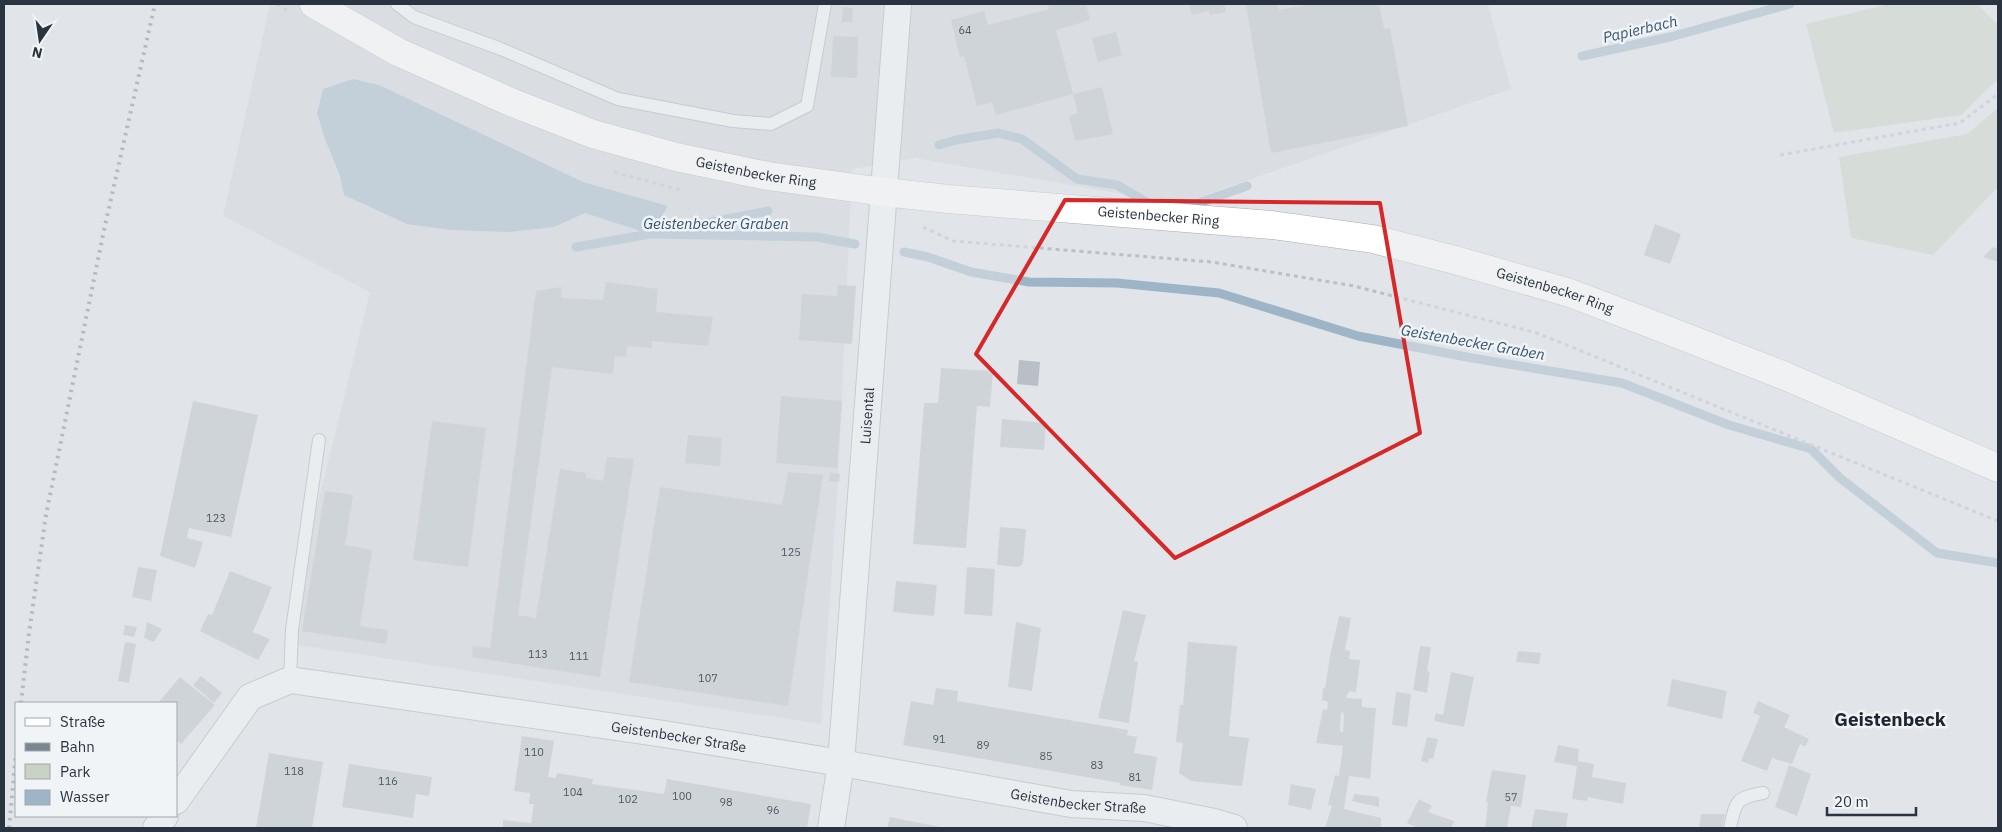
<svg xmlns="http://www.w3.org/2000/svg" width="2002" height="832" viewBox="0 0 2002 832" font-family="'IBM Plex Sans',sans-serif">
	<rect width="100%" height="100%" fill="#e1e5e9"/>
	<!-- built -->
	<path fill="#d0d4db" d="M270 4H1488L1511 89 1179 204 915 158 852 169 838 483 821 724 291 644 304 559 370 292 223 216Z"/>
	<!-- green -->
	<path fill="#c8d3c3" d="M1889 4H1977L1998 25V79L1961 115 1834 133 1806 24Z
		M1998 108V187L1933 255 1851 238 1839 157 1967 134Z"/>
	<!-- water -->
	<path fill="#9eb5c8" d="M353 79 379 85 583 182 668 206 650 234 585 213 554 227 509 232 451 230 407 224 344 195 340 176 325 139 317 113 323 89Z"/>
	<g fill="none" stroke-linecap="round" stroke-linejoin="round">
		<!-- stream -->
		<path stroke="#9eb5c8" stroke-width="9" d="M1582 56 1670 37 1790 4
			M939 145 956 140 998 133 1022 139 1077 179 1117 185 1150 204 1156 205
			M1181 209 1247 186
			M670 230 768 211
			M576 247 650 234 817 237 855 244
			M904 252 928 257 971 272 1029 282 1117 283 1219 293 1358 336 1472 358 1622 383 1729 425 1811 449 1840 478 1937 553 1998 563"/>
	</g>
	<!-- building -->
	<path fill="#b9bfc6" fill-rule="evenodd" d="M1048 4H1086L1090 20 1056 30 1073 94 996 115 992 102 977 106 964 56 960 57 951 20 984 11 988 25 1049 9Z
		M1189 4H1225L1226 12 1210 15 1209 11 1192 15Z
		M1277 4 1279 10 1312 4H1379L1384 29 1390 28 1408 126 1271 153 1246 5Z
		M843 7 853 8 852 22H842Z
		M1116 32 1122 55 1098 62 1092 38Z
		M833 36 858 37 857 78 831 77Z
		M1102 87 1113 134 1075 141 1069 116 1078 113 1073 94Z
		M1655 224 1681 234 1670 264 1644 255Z
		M1993 247 1998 249V262L1983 257Z
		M606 282 658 289 656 312 713 317 708 346 652 341V348L627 346 626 357 615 356 613 374 552 367 518 615 536 618 560 469 586 473V478L603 481 607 457 634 459 600 677 472 657 473 646 490 648 536 291 562 287 561 298 603 300Z
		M838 285 856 286 852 344 799 340 802 294 837 296Z
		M1019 360 1040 362 1038 386 1017 384Z
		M941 368 993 371 990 407 977 406 966 548 913 544 924 403H938Z
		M781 396 842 401 837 468 776 463Z
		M193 401 258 415 231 537 189 528 187 538 203 542 195 568 160 556Z
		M1002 419 1046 423 1044 450 1000 447Z
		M432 421 486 428 468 567 413 560Z
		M688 435 722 438 720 466 685 463Z
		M788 472 823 475 788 706 629 682 660 487 782 505Z
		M830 473 840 474 839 482 829 481Z
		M325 491 353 495 345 545 372 550 360 626 388 630 386 644 302 631Z
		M1000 527 1026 529 1023 563 1019 567 997 565Z
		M138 567 157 570 151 601 132 597Z
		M967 567 995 569 992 616 964 614Z
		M230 571 272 587 253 632 270 639 258 660 200 631 208 614 212 615Z
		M896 581 937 585 934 616 893 612Z
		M1123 610 1146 615 1134 661 1138 662 1129 723 1098 718Z
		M1339 616 1351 618 1345 650 1350 651 1349 659 1360 660 1356 692 1349 691 1346 698 1362 699V707L1376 708 1370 779 1349 776 1344 809 1381 818V828H1325L1332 806 1328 805 1335 775 1339 776 1343 746 1316 743 1323 709 1327 710 1328 702 1322 700 1323 688H1325L1330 656ZM1341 712 1344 713 1343 732 1340 731Z
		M147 622 162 629 154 642 144 638Z
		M1016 622 1041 628 1032 691 1008 687Z
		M125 625 137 627 134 637 123 635Z
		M125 642 136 644 129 683 118 681Z
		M1188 642 1237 646 1229 736 1249 738 1242 786 1191 781 1179 773 1183 743 1176 742 1180 705H1183Z
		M1420 646 1431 647 1427 671 1430 672 1427 693 1413 690Z
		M1518 651 1541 653 1539 664 1516 662Z
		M1451 672 1474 677 1464 727 1434 721 1436 713 1443 715Z
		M201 676 222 693 214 703 193 685Z
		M180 677 215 705 181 744 176 740V703H158Z
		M1672 679 1727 691 1722 719 1667 706Z
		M936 688 958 691 957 701 1128 730 1127 735 1137 737 1134 753 1157 757 1152 790 1119 785 1120 783 903 745 911 701 933 705Z
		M1396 692 1411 694 1407 727 1392 725Z
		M1758 701 1790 715 1784 727 1809 739 1805 747 1800 744 1792 764 1772 758 1767 771 1741 761 1760 716 1753 713Z
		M522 736 554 741 548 777 556 778 557 773 593 779 592 784 664 794 667 779 811 804 807 828H503V820L531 823 534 804H529L530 793 514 791Z
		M1427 737 1438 739 1433 759 1429 758 1428 763 1421 761Z
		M1558 745 1579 749 1578 761 1594 764 1592 777 1626 783 1623 804 1588 797 1587 801 1572 799 1577 766 1554 762Z
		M269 753 323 762 312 828H256Z
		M349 764 432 777 429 796 416 794 413 818 342 807Z
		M1789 765 1811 774 1797 816 1775 807Z
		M1492 770 1526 775 1521 807 1511 806 1507 828H1485L1488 802H1486Z
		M1291 784 1316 789 1311 810 1288 805Z
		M1354 794 1379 797V807L1352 801Z
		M1419 799 1432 806 1428 812 1454 821 1451 828H1418L1407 823Z
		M1535 809 1568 813 1566 828H1531Z
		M1701 814H1725L1722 828H1699Z
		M890 817 940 827V828H887Z"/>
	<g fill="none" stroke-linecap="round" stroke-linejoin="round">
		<defs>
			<path id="lane" d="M397 4 414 17 501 49 618 99 733 121 771 124 807 106 825 4
				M290 680 292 630 319 440
				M1730 828C1736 801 1735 798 1763 793"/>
			<g id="street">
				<path id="s1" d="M176 801 250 697 290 680 664 734 841 763 1071 804 1144 808 1214 822 1234 828"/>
				<path d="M156 828 165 816"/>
				<path id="s2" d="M831 828 841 763 898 4"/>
			</g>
			<g id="secondary">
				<path id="s3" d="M314 4 398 52 513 103 593 134 676 157 768 176 884 192 948 199 1272 225 1373 239 1455 260 1570 293 1654 325 1785 376 1998 468"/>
			</g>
		</defs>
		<!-- lane casing -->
		<use href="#lane" stroke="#a6acb3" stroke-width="14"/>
		<!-- street casing -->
		<use href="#street" stroke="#a6acb3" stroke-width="28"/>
		<!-- secondary casing -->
		<use href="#secondary" stroke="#a6acb3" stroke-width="29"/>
		<!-- path -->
		<path stroke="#bbc0c4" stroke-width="3" stroke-dasharray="4 4" stroke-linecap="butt" d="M277 4 287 10
			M1780 155 1960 123 1998 94
			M614 172 680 190
			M923 227 953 241 1212 262 1354 286 1537 333 1998 521"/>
		<!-- lane -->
		<use href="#lane" stroke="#f4f6f8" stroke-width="12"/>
		<!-- street -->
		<use href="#street" stroke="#f4f6f8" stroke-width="26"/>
		<!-- secondary -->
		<use href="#secondary" stroke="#fff" stroke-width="28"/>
		<!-- rail -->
		<path stroke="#7b8692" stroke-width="4" stroke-dasharray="2.5 5" stroke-linecap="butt" d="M21 703 29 633 46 515 104 230 155 4
			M9 828 16 753"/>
	</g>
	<!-- marked area -->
	<path d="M0 0H2002V832H0ZM1065 200 1380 203 1420 433 1175 558 976 354Z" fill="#e1e5e9" fill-opacity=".55" fill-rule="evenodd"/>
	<path fill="none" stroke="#d62828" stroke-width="4" stroke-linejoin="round" d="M1065 200 1380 203 1420 433 1175 558 976 354Z"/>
	<g text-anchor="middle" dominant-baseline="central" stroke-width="5" stroke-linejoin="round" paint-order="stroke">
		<!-- number labels -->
		<g font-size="11" fill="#4e5762">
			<text x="965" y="30">64</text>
			<text x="216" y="518">123</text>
			<text x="791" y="552">125</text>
			<text x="538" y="654">113</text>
			<text x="579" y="656">111</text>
			<text x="708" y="678">107</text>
			<text x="939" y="739">91</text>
			<text x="983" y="745">89</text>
			<text x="534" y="752">110</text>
			<text x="1046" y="756">85</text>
			<text x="1097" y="765">83</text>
			<text x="294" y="771">118</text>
			<text x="1135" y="777">81</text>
			<text x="388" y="781">116</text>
			<text x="573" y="792">104</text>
			<text x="682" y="796">100</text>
			<text x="1511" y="797">57</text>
			<text x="628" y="799">102</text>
			<text x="726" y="802">98</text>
			<text x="773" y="810">96</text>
		</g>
		<!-- street labels -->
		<g font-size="14" fill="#2a3440" stroke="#f1f4f7">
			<text stroke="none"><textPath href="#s3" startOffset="476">Geistenbecker Ring</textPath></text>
			<text stroke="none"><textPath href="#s3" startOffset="881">Geistenbecker Ring</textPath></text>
			<text stroke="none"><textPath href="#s3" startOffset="1286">Geistenbecker Ring</textPath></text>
			<text stroke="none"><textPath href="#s2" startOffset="414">Luisental</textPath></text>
			<text stroke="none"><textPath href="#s1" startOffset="564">Geistenbecker Straße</textPath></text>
			<text stroke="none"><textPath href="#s1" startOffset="969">Geistenbecker Straße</textPath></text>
		</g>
		<!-- water labels -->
		<g font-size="15" font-style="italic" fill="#365572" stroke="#f1f4f7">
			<text transform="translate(1640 29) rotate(-13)">Papierbach</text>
			<text x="716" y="223">Geistenbecker Graben</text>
			<text transform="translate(1473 342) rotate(10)">Geistenbecker Graben</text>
		</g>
		<!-- district labels -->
		<g font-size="19" font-weight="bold" fill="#1c2531" stroke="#f1f4f7">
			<text x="1890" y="719">Geistenbeck</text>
		</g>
	</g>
	<!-- border -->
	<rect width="2002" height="832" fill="none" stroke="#2a3440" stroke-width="10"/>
	<!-- legend -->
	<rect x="15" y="702" width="162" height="115" fill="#f1f4f7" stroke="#a1a7ae"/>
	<rect x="25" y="718" width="25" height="8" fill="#ffffff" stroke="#a1a7ae"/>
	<text x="60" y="727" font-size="15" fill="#2a3440">Straße</text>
	<rect x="25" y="743" width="25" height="8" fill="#7b8692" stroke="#a1a7ae"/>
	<text x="60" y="752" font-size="15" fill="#2a3440">Bahn</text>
	<rect x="25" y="764" width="25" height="15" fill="#c8d3c3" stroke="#a1a7ae"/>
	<text x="60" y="777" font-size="15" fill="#2a3440">Park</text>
	<rect x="25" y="790" width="25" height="15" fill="#9eb5c8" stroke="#a1a7ae"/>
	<text x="60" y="802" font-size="15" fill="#2a3440">Wasser</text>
	<!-- north arrow -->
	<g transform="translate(40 40) rotate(193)" stroke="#f1f4f7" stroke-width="4" paint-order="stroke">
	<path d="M0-4L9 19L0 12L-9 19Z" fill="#2a3440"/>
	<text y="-8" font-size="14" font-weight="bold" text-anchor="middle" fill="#2a3440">N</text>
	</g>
	<!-- scale -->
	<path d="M1827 807v8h89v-8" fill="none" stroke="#2a3440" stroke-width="2.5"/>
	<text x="1834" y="807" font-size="15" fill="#2a3440" stroke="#f1f4f7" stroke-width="4" paint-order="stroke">20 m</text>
</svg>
